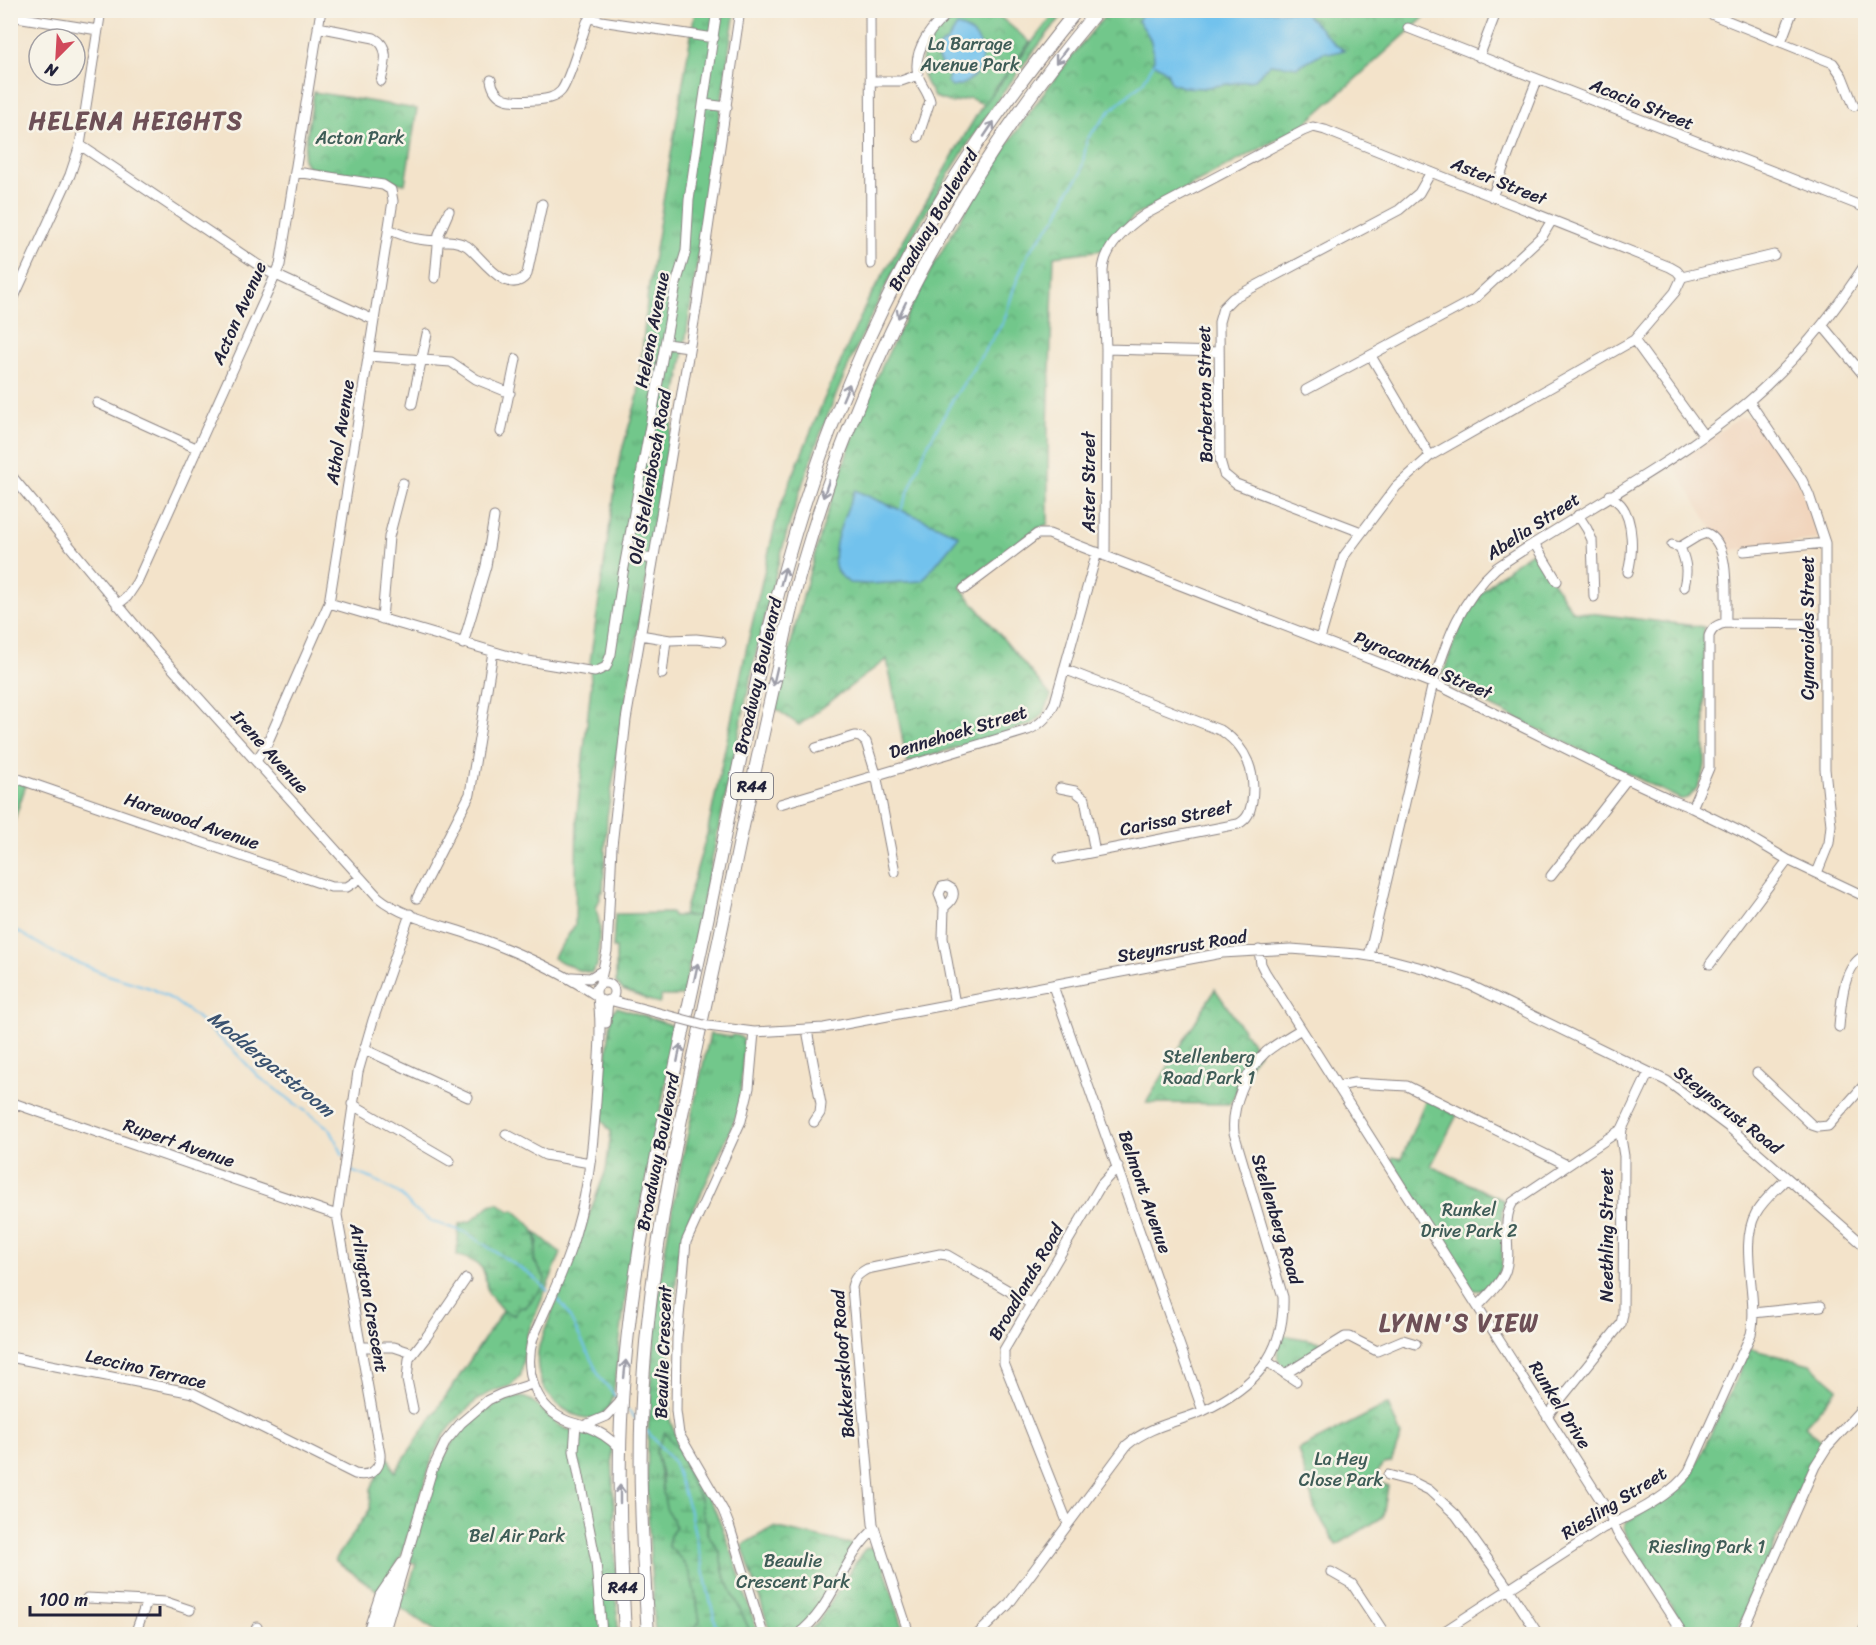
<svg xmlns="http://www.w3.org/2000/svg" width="1876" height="1645" viewBox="0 0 1876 1645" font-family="Sriracha,sans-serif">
	<defs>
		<pattern id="grass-tufts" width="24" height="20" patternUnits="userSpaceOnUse" patternTransform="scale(1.5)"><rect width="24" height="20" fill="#72c78b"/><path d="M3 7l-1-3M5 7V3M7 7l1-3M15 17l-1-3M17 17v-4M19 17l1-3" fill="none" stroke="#5da173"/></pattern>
		<pattern id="wetland-marsh" width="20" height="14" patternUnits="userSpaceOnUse" patternTransform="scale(1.5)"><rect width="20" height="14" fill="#72c78b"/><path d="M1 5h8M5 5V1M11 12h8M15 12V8" fill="none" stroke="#5da173"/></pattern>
		<pattern id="park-crowns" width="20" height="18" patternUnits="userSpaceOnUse" patternTransform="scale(1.5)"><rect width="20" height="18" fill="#72c78b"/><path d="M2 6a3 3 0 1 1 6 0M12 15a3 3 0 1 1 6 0" fill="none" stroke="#5da173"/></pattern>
	</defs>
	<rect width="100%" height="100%" fill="#f7f3e8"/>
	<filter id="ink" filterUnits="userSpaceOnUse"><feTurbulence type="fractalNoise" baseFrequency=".0167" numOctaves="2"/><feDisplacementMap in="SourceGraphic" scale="12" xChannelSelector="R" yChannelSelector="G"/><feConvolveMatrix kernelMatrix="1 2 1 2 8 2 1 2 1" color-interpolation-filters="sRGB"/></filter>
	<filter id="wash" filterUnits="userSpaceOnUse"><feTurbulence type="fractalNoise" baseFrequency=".008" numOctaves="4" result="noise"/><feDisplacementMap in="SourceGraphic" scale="24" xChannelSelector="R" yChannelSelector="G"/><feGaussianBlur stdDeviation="1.35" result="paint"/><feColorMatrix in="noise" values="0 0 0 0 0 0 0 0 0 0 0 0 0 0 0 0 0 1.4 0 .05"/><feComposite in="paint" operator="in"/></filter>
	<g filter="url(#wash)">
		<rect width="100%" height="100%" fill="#f3e3ca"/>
		<!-- built -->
		<path fill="#f1d5bd" d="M1740 417 1756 419 1795 478 1801 488 1819 539 1726 551 1673 465Z"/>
		<!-- grass -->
		<path fill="url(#grass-tufts)" stroke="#4a7463" stroke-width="1.5" d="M695 11H735L683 357 607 817 603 892H600V899L596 907 600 926 597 966 591 973 578 970 553 958 575 925 577 813 591 686 590 662 619 461 638 395 648 291Z
			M1056 11H1066C943 159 849 335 791 519 777 564 766 612 755 658 736 744 718 830 700 916H683L707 834 747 646 778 512 822 404 867 302 979 111Z
			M710 1034 731 1037 732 1035 739 1036 744 1040 740 1100 737 1115 690 1218 678 1258 670 1360V1420L682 1454 715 1510 733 1555 758 1634H749L748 1627 723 1572 720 1553 707 1533V1523L702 1514 700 1498 689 1480 681 1453 656 1452C663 1481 662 1500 676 1527L670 1536 668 1546C695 1568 694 1590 700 1621L691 1633 692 1634H655C653 1592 649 1550 648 1507 646 1453 649 1397 654 1343 662 1238 687 1136 710 1034Z"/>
		<!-- wetland -->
		<path fill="url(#wetland-marsh)" stroke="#4a7463" stroke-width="1.5" d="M498 1203 510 1211 514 1210C536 1229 540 1232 534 1261 537 1266 543 1272 545 1277 549 1287 521 1312 511 1316L503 1311 488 1293V1291C485 1285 486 1282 485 1276 482 1262 468 1259 457 1255L459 1224 471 1221 490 1205Z
			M665 1432 681 1453 689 1480 700 1498 702 1514 707 1523V1533L720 1553 723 1572 748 1627 749 1634H692L691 1633 700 1621C694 1590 695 1568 668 1546L670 1536 676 1527 666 1508 662 1486V1475L656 1452Z"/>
		<!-- park -->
		<path fill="url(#park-crowns)" stroke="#4a7463" stroke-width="1.5" d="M959 11H993L1030 42 984 104 969 98 952 103 934 97C931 90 925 83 923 75 917 49 938 24 959 11Z
			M1109 11H1429L1427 15 1304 125 1134 216 1103 250 1054 256 1048 427V524L1037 529 960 587 1051 696 1044 713 1032 724 907 763 887 659 799 725 776 709C798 606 826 506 864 408 881 365 903 322 925 281 978 183 1037 95 1109 11Z
			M314 92 417 109 405 184 311 168 306 165 303 159Z
			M1533 551 1572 611 1704 627 1705 764C1704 777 1694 801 1680 799L1450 686C1440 677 1446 667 1449 656 1467 602 1486 582 1533 551Z
			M11 779 26 785 11 830Z
			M672 913 673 916H700L683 996H661L659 1004 623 990 616 983V948H613L615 914Z
			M1215 989 1259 1053 1251 1063 1230 1104 1146 1103Z
			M617 1007 677 1027 630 1260 613 1397C603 1437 557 1412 544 1388 537 1375 536 1361 539 1346L606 1170 611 1132 602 1120 600 1109 612 1012Z
			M1426 1099 1457 1115 1431 1166 1505 1201 1502 1210V1266C1497 1278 1486 1296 1472 1289L1391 1160 1393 1157 1401 1159Z
			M535 1232 561 1253 527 1335 521 1375 511 1386 493 1391 477 1400 459 1417 444 1435 433 1456 401 1557 379 1592 335 1560 370 1509 371 1489 387 1455 395 1472 503 1311 514 1315 521 1307 525 1308 544 1286 545 1278 534 1261 538 1241Z
			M1283 1335 1321 1342 1326 1345 1287 1368C1271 1362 1279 1347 1283 1335Z
			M1750 1349 1810 1364 1838 1388 1805 1426 1824 1443 1809 1467 1736 1634H1689L1627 1537 1624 1528 1627 1522 1680 1489 1690 1478Z
			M521 1397C539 1400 547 1418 562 1427 578 1436 602 1429 612 1448L618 1634H440L398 1606 403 1592 407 1593 416 1564 409 1561C426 1507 434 1446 483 1412 494 1405 507 1398 521 1397Z
			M1388 1404 1401 1436 1391 1463 1384 1464 1377 1473 1381 1483 1388 1486 1383 1517 1337 1545 1315 1510 1298 1450Z
			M773 1527 856 1545C850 1561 810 1622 796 1630 788 1635 782 1634 773 1634L770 1631 742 1545Z
			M873 1547 880 1553 905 1634H806L820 1619 861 1554 865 1549Z"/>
		<!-- water -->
		<path fill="#72c2ed" stroke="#4a7294" stroke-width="1.5" d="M1144 10 1303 11 1337 46 1344 50 1333 53 1324 52 1297 67 1270 64 1254 80 1202 88 1183 87 1171 83 1167 72 1154 63C1154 45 1150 35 1138 21Z
			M957 26C994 35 988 82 952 87L947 82 949 77 939 61 935 50 948 40Z
			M855 490C889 507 926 518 959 536L922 581 869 584 849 583C846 580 841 576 838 573 826 553 847 510 855 490Z"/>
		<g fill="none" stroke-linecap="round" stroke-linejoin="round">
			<!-- stream -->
			<path stroke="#72c2ed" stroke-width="2" d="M901 510 926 448 952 401 1004 321 1014 288 1028 253 1058 215 1068 192 1081 174 1087 139 1110 111 1143 82 1154 63
				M10 927 58 955 108 975 153 989 173 1000 195 1016 235 1052 259 1077 330 1129 343 1155
				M348 1165 351 1171 373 1179 400 1194 413 1209 433 1222 465 1232 531 1275 548 1291
				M555 1298 564 1306 601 1379 618 1399
				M627 1409 637 1420
				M647 1431 673 1461 689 1508 718 1634"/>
		</g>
	</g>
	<g filter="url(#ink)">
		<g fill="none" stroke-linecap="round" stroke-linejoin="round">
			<defs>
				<path id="minor" d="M588 10 594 19 601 21 714 38
					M870 10 871 264
					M1701 10 1833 63 1842 76 1854 106
					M10 16 98 30
					M318 27 374 38C391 47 385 65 381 81
					M1408 28 1866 208
					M1781 42 1793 10
					M1479 57 1497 10
					M491 80C495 104 516 101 535 100 544 99 554 99 561 91 569 82 582 36 587 22L591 16
					M870 81H901L918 75
					M704 104 727 107
					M918 137 930 101C928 91 920 84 918 75 912 49 933 24 953 10
					M80 145 267 271 374 320
					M1492 197 1537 80
					M389 229C400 235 413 239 425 240 440 242 453 238 467 246 480 255 508 300 527 274L542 204
					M1682 277 1774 255
					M435 278 439 234 449 211
					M10 306 70 175 80 145 101 10
					M1822 325 1866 378
					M1634 340 1704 436
					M666 344 689 347
					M1106 349 1219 352
					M368 356 451 362 476 379 510 393
					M1371 356 1430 456
					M1306 390 1473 300 1543 235 1552 220
					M1749 401 1802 480 1809 495 1825 543V769L1831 825 1829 843 1817 873
					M97 403 196 448
					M412 404 427 334
					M501 432 516 359
					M10 474 154 648 378 897C402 917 439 924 468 934 513 950 557 969 597 996
					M1610 495C1614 498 1618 502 1621 505 1634 521 1633 554 1628 572
					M1578 515 1587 529 1592 540 1594 597
					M1361 532 1236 484 1224 474 1220 460 1219 322 1223 308 1233 298 1399 210 1419 193 1431 172
					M1534 543 1557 581
					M1672 545 1680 547 1698 536 1706 533C1732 543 1725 600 1726 623
					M1680 547C1686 562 1688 571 1684 587
					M1744 551 1825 543
					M628 555 653 559
					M1105 556 1106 349 1103 271C1104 247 1128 226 1146 214L1303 131 1313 127 1325 130 1670 267 1677 271 1682 277
					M964 589 1037 534H1049L1442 687 1627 779 1672 800 1692 808 1741 832 1788 860 1866 897
					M329 603 522 660 595 672 606 667 611 654 623 573 676 284 686 251 689 200 717 10
					M117 605 127 597 137 582 280 265 321 10
					M382 619 389 537 403 483
					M640 635 670 640 696 639 721 642
					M1320 639 1344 556 1396 487 1430 456 1634 340 1675 292 1682 277
					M463 644 486 566 494 517
					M662 674 666 640
					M816 748 855 736 860 737 866 742 876 774 895 872
					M256 761 266 746 329 603 393 201 391 190 383 185 296 172
					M10 776 331 887H347L361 878
					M1060 788 1075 791 1085 799 1095 852
					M780 804 1028 730C1042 724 1049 715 1055 702L1097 552
					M1692 808 1709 768V636C1712 628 1717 624 1726 623L1825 624
					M1059 859 1238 824C1248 819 1250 812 1252 801 1256 773 1247 748 1222 731L1064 669
					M1551 876 1627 779
					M417 898 470 794 493 652
					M944 907C950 903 956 896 952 889L947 886 942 887 939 894 944 907 943 938 955 1004
					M1259 950 1261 964 1265 972 1609 1513 1617 1532 1683 1634
					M1369 956 1433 683C1448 638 1460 601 1496 568 1579 512 1671 466 1748 402 1795 362 1833 315 1866 263
					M1710 964 1788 860
					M572 977 590 978 603 970
					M596 992a9 9 0 1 1 18 0a9 9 0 1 1-18 0Z
					M600 983 607 951 612 846 626 720 697 304 740 10
					M1053 986 1203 1411
					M598 998C602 1027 599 1057 597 1086 594 1135 590 1184 576 1231 566 1268 548 1303 533 1338 524 1368 533 1404 563 1419 570 1423 578 1424 585 1426 599 1431 610 1438 620 1449
					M609 1000 655 1012
					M606 1023 608 1000
					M708 1026 754 1032 824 1028 1222 953 1291 949 1357 954 1388 959 1426 969 1470 985 1667 1081 1730 1128 1866 1247
					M1839 1027C1841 1006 1842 965 1866 955
					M807 1030 821 1104 820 1113 814 1122
					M754 1032 749 1088 741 1121 686 1242 677 1338 676 1411 679 1434 723 1510 729 1525 763 1634
					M364 1049 468 1097
					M1757 1073 1812 1125 1818 1127 1828 1126 1866 1083
					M1339 1086 1354 1083 1407 1086 1567 1165
					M10 1102 337 1215
					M352 1104 450 1161
					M506 1134 545 1155 590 1163
					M1478 1306C1487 1296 1500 1285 1505 1272 1513 1250 1500 1222 1513 1202L1622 1129
					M1753 1313 1821 1306
					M361 1347H394L412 1353
					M10 1357 193 1393 355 1474C370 1477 381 1470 380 1454L337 1215 358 1072 373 1020 410 914
					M1268 1362 1296 1381
					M1285 1374 1345 1337H1350L1377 1351 1403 1340 1416 1344
					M413 1409 407 1380 409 1359 427 1336 466 1279
					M1547 1416 1621 1324 1623 1314 1624 1156 1621 1138 1622 1129 1649 1072
					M576 1424 574 1451 596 1562 602 1634
					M583 1426 607 1416 622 1400
					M1388 1475 1411 1481 1429 1490 1456 1515 1509 1589 1538 1634
					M1068 1524 1004 1363V1350L1101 1185 1118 1166
					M1331 1572 1352 1584 1385 1634
					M87 1598 166 1602 190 1610
					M135 1634 147 1601
					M254 1634 257 1627
					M367 1634 380 1595 402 1563
					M374 1634 392 1585
					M384 1634 432 1470 446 1441 461 1423 488 1400 501 1394 532 1384
					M798 1634C834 1608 842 1557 875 1529
					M909 1634 873 1524 852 1287C854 1278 858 1274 867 1269L940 1254 947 1255 1030 1303
					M978 1634 1008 1605 1127 1445C1149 1426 1178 1422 1203 1411 1253 1388 1285 1355 1283 1297L1234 1133C1231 1107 1246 1070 1266 1052 1277 1043 1290 1036 1301 1029
					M1440 1634 1603 1528C1630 1516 1672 1496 1689 1471L1751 1334C1759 1297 1738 1246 1756 1213 1763 1200 1777 1189 1787 1178
					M1741 1634 1815 1466 1827 1447 1866 1404
					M1862 1634 1866 1625"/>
				<path id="major" d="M625 1634C621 1557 617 1479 622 1402 631 1246 672 1087 704 935 734 795 758 651 801 514 834 409 881 302 937 207 977 139 1027 72 1077 10
					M648 1634C642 1546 637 1456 644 1367 655 1215 693 1066 724 917 742 832 759 747 779 663 786 630 793 596 803 563 862 361 962 170 1098 10"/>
			</defs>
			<!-- minor casing -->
			<use href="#minor" stroke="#8a8282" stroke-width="11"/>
			<!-- major casing -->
			<use href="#major" stroke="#8a8282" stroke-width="14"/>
			<!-- minor -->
			<use href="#minor" stroke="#fff" stroke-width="9"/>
			<!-- major -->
			<use href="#major" stroke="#fff" stroke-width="12"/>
			<defs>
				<path id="minor-bridge" d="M655 1012 708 1026"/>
			</defs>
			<!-- minor-bridge casing -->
			<use href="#minor-bridge" stroke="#8a8282" stroke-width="11" stroke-linecap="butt"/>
			<!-- minor-bridge -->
			<use href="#minor-bridge" stroke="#fff" stroke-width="9"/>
		</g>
		<!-- one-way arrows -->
		<defs><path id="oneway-shaft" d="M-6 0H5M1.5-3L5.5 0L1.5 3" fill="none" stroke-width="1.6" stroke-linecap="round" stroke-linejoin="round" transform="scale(1.5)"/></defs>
		<g stroke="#9c9ca7">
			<use href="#oneway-shaft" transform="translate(1061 56) rotate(127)"/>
			<use href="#oneway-shaft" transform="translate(989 129) rotate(-56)"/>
			<use href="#oneway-shaft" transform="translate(902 310) rotate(116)"/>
			<use href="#oneway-shaft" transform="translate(846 392) rotate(-67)"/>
			<use href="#oneway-shaft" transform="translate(826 489) rotate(109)"/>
			<use href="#oneway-shaft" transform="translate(783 576) rotate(-75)"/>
			<use href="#oneway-shaft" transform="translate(775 677) rotate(103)"/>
			<use href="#oneway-shaft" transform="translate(696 972) rotate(-78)"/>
			<use href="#oneway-shaft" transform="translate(679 1053) rotate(-79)"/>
			<use href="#oneway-shaft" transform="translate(625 1369) rotate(-84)"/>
			<use href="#oneway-shaft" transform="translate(620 1494) rotate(-90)"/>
		</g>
	</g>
	<g text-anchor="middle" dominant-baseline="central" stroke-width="5" stroke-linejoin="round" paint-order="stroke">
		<!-- shield labels -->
		<g fill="#f7f3e8" stroke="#62616f" stroke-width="1.5">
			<rect x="731" y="773" width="42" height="26" rx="4.5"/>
			<rect x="602" y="1574" width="42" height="26" rx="4.5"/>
		</g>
		<g font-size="16" font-weight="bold" fill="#22223b">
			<text x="752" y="786">R44</text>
			<text x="623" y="1587">R44</text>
		</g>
		<!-- park labels -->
		<g font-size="18" fill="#3e5c57" stroke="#f7f3e8">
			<text x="970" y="44">La Barrage<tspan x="970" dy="21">Avenue Park</tspan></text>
			<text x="360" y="138">Acton Park</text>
			<text x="1209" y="1057">Stellenberg<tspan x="1209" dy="21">Road Park 1</tspan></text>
			<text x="1469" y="1210">Runkel<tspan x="1469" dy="21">Drive Park 2</tspan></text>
			<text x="1341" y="1459">La Hey<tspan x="1341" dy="21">Close Park</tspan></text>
			<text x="517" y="1536">Bel Air Park</text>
			<text x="1707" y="1547">Riesling Park 1</text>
			<text x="793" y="1561">Beaulie<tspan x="793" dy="21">Crescent Park</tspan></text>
		</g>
		<!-- street labels -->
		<g font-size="18" fill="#22223b" stroke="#f7f3e8">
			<text transform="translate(1642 104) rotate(22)">Acacia Street</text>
			<text transform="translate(1499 181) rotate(22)">Aster Street</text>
			<text transform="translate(933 220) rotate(-60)">Broadway Boulevard</text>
			<text transform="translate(239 313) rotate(-66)">Acton Avenue</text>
			<text transform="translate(652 330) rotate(-79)">Helena Avenue</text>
			<text transform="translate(1205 394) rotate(-91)">Barberton Street</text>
			<text transform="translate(340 432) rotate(-81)">Athol Avenue</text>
			<text transform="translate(650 477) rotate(-80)">Old Stellenbosch Road</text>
			<text transform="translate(1089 482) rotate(-90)">Aster Street</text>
			<text transform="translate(1533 526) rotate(-33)">Abelia Street</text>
			<text transform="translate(1808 628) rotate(-90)">Cynaroides Street</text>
			<text transform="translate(1423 665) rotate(23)">Pyracantha Street</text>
			<text transform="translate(758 676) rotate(-77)">Broadway Boulevard</text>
			<text transform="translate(958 732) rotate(-17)">Dennehoek Street</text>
			<text transform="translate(270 752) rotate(48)">Irene Avenue</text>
			<text transform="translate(1176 818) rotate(-12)">Carissa Street</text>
			<text transform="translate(192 821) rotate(19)">Harewood Avenue</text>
			<text transform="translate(1182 946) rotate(-9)">Steynsrust Road</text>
			<text transform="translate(1728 1110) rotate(38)">Steynsrust Road</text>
			<text transform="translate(179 1143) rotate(19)">Rupert Avenue</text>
			<text transform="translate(658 1152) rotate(-79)">Broadway Boulevard</text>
			<text transform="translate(1145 1192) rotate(71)">Belmont Avenue</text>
			<text transform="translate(1277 1219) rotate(73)">Stellenberg Road</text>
			<text transform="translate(1607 1235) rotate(-90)">Neethling Street</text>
			<text transform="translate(1026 1282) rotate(-60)">Broadlands Road</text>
			<text transform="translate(369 1298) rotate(80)">Arlington Crescent</text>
			<text transform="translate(663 1352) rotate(-88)">Beaulie Crescent</text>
			<text transform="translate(843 1364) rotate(-94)">Bakkerskloof Road</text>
			<text transform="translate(146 1369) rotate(13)">Leccino Terrace</text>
			<text transform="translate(1560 1405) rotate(58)">Runkel Drive</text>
			<text transform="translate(1614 1503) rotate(-32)">Riesling Street</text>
		</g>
		<!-- water labels -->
		<g font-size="20" font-style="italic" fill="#3a5270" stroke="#f7f3e8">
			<text transform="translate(271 1064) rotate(39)">Moddergatstroom</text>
		</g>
		<!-- district labels -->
		<g font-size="24" font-weight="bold" letter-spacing="1.5" fill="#6e5057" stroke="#f7f3e8">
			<text x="136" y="121">HELENA HEIGHTS</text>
			<text x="1459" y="1323">LYNN'S VIEW</text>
		</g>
	</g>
	<!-- margin -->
	<rect width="1876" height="1645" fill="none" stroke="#f7f3e8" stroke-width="36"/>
	<!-- north arrow -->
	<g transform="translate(57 57) rotate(204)"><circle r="28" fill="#f7f3e8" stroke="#a29fa3" stroke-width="1.5"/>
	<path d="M0-4.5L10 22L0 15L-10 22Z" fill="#d1495b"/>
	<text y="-9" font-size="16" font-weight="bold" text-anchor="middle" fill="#22223b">N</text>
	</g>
	<!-- scale -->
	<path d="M30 1606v9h130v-9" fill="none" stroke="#22223b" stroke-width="3"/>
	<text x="39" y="1606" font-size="18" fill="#22223b" stroke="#f7f3e8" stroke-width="4.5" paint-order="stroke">100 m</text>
</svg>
